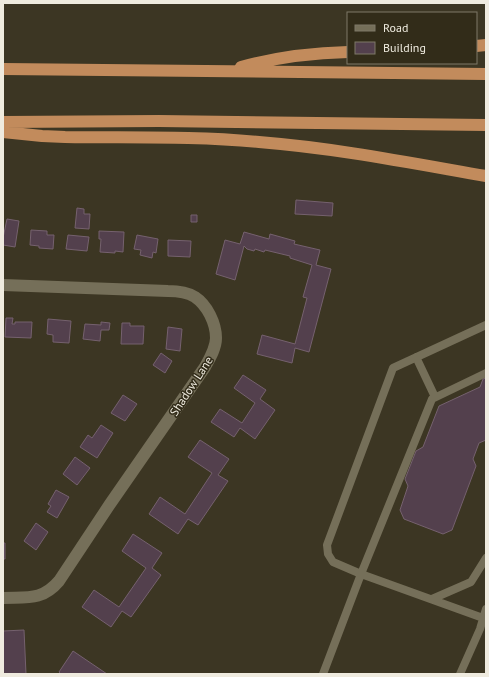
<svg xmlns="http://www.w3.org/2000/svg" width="489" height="677" viewBox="0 0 489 677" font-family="'PT Sans',sans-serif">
	<rect width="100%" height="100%" fill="#3c3623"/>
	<!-- building -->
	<path fill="#53404d" stroke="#75616e" d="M296 200 333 203 332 216 295 214Z
		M77 208 84 209V214H90L89 229 75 228Z
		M191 215H197V222H191Z
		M7 219 19 221 15 247 3 245V238Z
		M31 230 47 231V235H54L53 249 39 248V246L30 245Z
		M99 231 124 232 123 252 115 251V253L100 252 101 239H99Z
		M244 232 269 239 270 234 295 241 294 244 320 250 316 265 331 269 309 352 295 348 292 363 257 354 262 335 295 344 307 298 303 297 312 265 290 258V256L265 250 264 252 255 249 254 251 247 249 244 246 235 280 216 274 225 240 240 244Z
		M68 235 89 237 87 251 66 249Z
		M137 235 158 239 156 253 153 252 152 258 140 255 141 250 134 249Z
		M168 240 191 241 190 257 168 256Z
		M6 318H13L12 324H15V322H32L31 338 5 337Z
		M48 319 71 321 69 343 53 342V335L47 334Z
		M101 322 110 323 109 330H101L100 341 83 339 85 324 101 325Z
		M122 323H130V326H144L143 344H121Z
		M168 327 182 329 180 351 166 349Z
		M161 353 172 361 165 373 153 365Z
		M243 375 266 390 260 399 275 410 255 439 240 428 234 437 211 422 220 409 242 423 255 403 234 388Z
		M486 378V440L479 443 473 459 476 466 452 530 443 534 404 519 400 510 408 486 405 479 416 451 423 447 439 406 480 387 483 379Z
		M123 395 137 404 125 421 111 413Z
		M101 425 113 433 97 458 80 447 88 435 92 438Z
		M200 440 229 459 218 475 228 481 198 525 188 519 178 534 149 514 160 497 185 514 212 473 188 457Z
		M75 457 90 468 77 485 63 474Z
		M56 490 69 497 57 518 47 512 51 506 48 504Z
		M36 523 48 532 36 550 24 541Z
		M133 534 162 553 152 568 161 575 131 617 122 611 111 627 82 607 94 590 119 607 146 568 122 551Z
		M3 543H5V559H3Z
		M24 630 26 674H3V631Z
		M73 651 107 674H61L59 672Z"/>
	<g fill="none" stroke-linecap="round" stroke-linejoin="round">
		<!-- service -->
		<path stroke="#756f59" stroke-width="8" d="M416 357 435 397
			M432 599 471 582 486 558
			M483 618 361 574 432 399 486 373
			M323 674 361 574 333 562 328 554 327 545 393 368 486 325
			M460 674 480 629 486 609"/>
		<!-- minor -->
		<path stroke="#756f59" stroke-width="12" d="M3 285 168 291C177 291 187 292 195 297 207 305 216 323 216 338 216 348 210 358 205 367L110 504 59 581C42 601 27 597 3 598"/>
		<!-- motorway -->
		<path stroke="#c28b5c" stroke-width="12" d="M476 46 486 45
			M241 67C277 57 310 53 348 52
			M3 69 486 74
			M3 122 159 121 486 125
			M3 132 42 136 65 137C129 138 194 136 259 142 335 148 411 163 486 176"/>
	</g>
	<g text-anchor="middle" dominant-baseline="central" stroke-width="3" stroke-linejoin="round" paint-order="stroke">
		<!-- street labels -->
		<g font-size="12" fill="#efebdf" stroke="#322c19">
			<text transform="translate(191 386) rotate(-57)">Shadow Lane</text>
		</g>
	</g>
	<!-- border -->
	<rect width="489" height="677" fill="none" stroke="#efebdf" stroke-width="8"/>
	<!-- legend -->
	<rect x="347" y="12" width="130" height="52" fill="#322c19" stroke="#7e7868"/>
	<rect x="355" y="25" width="20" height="6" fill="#756f59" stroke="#7e7868"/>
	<text x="383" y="32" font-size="12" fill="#efebdf">Road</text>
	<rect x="355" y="42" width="20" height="12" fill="#53404d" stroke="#7e7868"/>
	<text x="383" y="52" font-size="12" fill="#efebdf">Building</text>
</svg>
